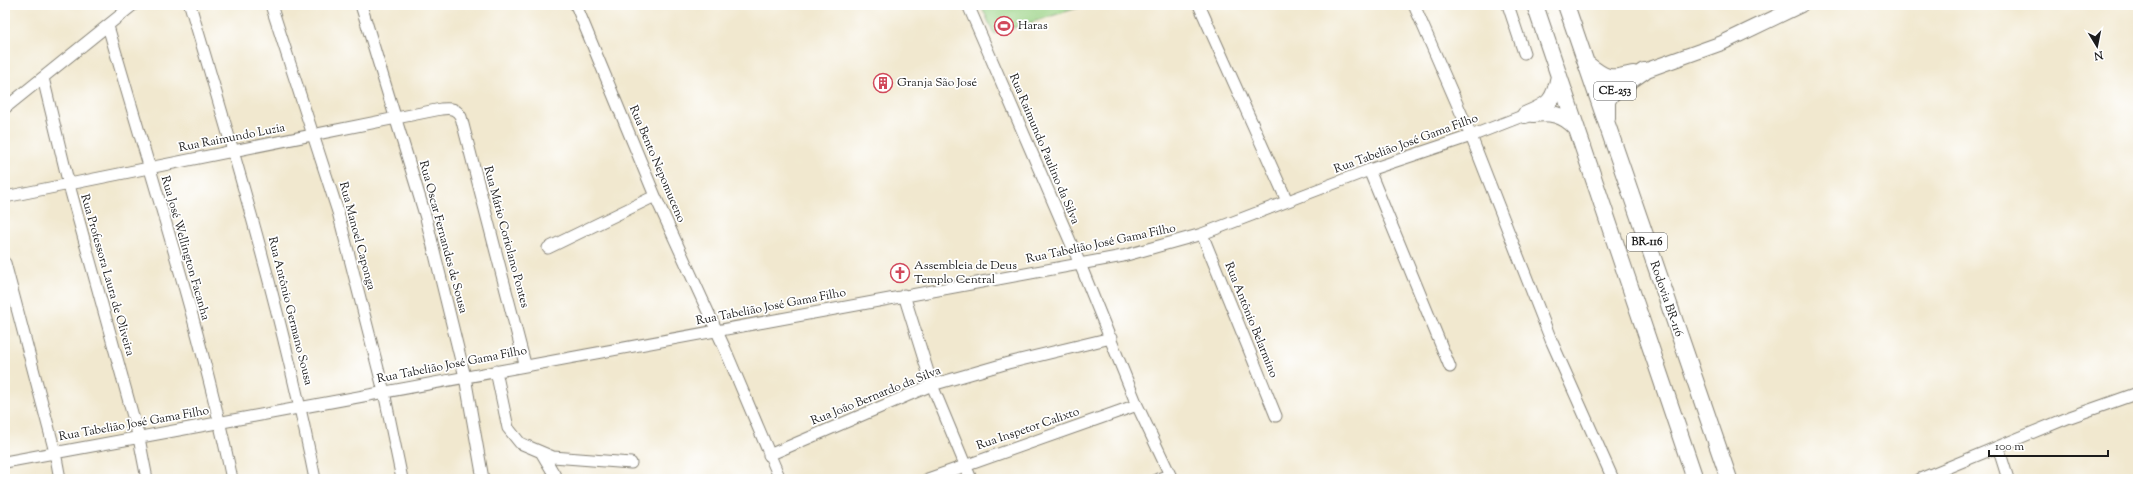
<svg xmlns="http://www.w3.org/2000/svg" width="2143" height="484" viewBox="0 0 2143 484" font-family="'Sorts Mill Goudy',serif">
	<rect width="100%" height="100%" fill="#fff"/>
	<filter id="ink" filterUnits="userSpaceOnUse"><feTurbulence type="fractalNoise" baseFrequency=".025" numOctaves="2"/><feDisplacementMap in="SourceGraphic" scale="8" xChannelSelector="R" yChannelSelector="G"/><feConvolveMatrix kernelMatrix="1 2 1 2 8 2 1 2 1" color-interpolation-filters="sRGB"/></filter>
	<filter id="wash" filterUnits="userSpaceOnUse"><feTurbulence type="fractalNoise" baseFrequency=".012" numOctaves="4" result="noise"/><feDisplacementMap in="SourceGraphic" scale="16" xChannelSelector="R" yChannelSelector="G"/><feGaussianBlur stdDeviation="0.9" result="paint"/><feColorMatrix in="noise" values="0 0 0 0 0 0 0 0 0 0 0 0 0 0 0 0 0 1.4 0 .05"/><feComposite in="paint" operator="in"/></filter>
	<g filter="url(#wash)">
		<rect width="100%" height="100%" fill="#f1e8cf"/>
		<!-- green -->
		<path fill="#9bd386" stroke="#5c7851" d="M981 5H1087L994 34Z"/>
	</g>
	<g filter="url(#ink)">
		<g fill="none" stroke-linecap="round" stroke-linejoin="round">
			<defs>
				<path id="minor" d="M190 5C237 162 283 318 315 479
					M271 5 338 212 384 392 402 479
					M361 5 426 218 465 377 483 479
					M576 5 655 196 725 349 780 479
					M968 5 1080 264 1137 405 1172 479
					M1199 5 1287 201
					M1414 5 1471 136 1551 340 1613 479
					M1508 5 1524 53
					M108 26C151 176 200 326 232 479
					M43 78 69 185 139 438 147 479
					M5 108 133 5
					M1369 170 1450 367
					M5 197 441 109C451 108 456 108 461 117L525 364
					M1202 234 1276 416
					M548 248 655 196
					M5 263 55 452 60 479
					M904 295 932 385 971 479
					M496 371 508 428 520 443 553 457 631 463
					M1998 447 2008 479
					M541 452 557 479
					M769 455 932 385 1008 363 1111 338
					M5 462 1123 256 1202 234 1369 170 1471 136 1525 115
					M928 479 1137 405
					M1158 479 1170 475
					M1920 479 2070 417 2138 393"/>
				<path id="major" d="M1644 71 1722 43 1801 5"/>
				<path id="highway" d="M1535 5 1695 479
					M1566 5 1729 479
					M1587 64C1606 79 1609 80 1633 74
					M1533 114C1550 112 1563 114 1575 127
					M1525 115C1549 105 1554 102 1559 76
					M1607 118V101L1611 94 1644 71"/>
			</defs>
			<!-- minor casing -->
			<use href="#minor" stroke="#868276" stroke-width="13"/>
			<!-- major casing -->
			<use href="#major" stroke="#868276" stroke-width="16"/>
			<!-- highway casing -->
			<use href="#highway" stroke="#868276" stroke-width="18"/>
			<!-- minor -->
			<use href="#minor" stroke="#fff" stroke-width="11"/>
			<!-- major -->
			<use href="#major" stroke="#fff" stroke-width="14"/>
			<!-- highway -->
			<use href="#highway" stroke="#fff" stroke-width="16"/>
		</g>
	</g>
	<!-- icons -->
	<defs>
		<symbol id="stadium-ring" viewBox="-11 -11 22 22"><circle r="9.5" fill="#fff" stroke="#d1495b" stroke-width="1.5"/><path d="M0-5a6.5 5 0 1 0 0 10a6.5 5 0 1 0 0-10ZM-3.5-1.8h7v3.6h-7Z" fill="#d1495b"/></symbol>
		<symbol id="building-ring" viewBox="-11 -11 22 22"><circle r="9.5" fill="#fff" stroke="#d1495b" stroke-width="1.5"/><path d="M-4-6H4V6H1V3H-1V6H-4ZM-2.5-4.3h1.7v1.8h-1.7ZM.8-4.3h1.7v1.8H.8ZM-2.5-1h1.7V.8h-1.7ZM.8-1h1.7V.8H.8Z" fill="#d1495b"/></symbol>
		<symbol id="church-ring" viewBox="-11 -11 22 22"><circle r="9.5" fill="#fff" stroke="#d1495b" stroke-width="1.5"/><path d="M-1.2-6h2.4v3.5h3.3v2.4h-3.3V6h-2.4V-.1h-3.3v-2.4h3.3Z" fill="#d1495b"/></symbol>
	</defs>
	<g fill-rule="evenodd">
		<use href="#stadium-ring" x="993" y="15" width="22" height="22"/>
		<use href="#building-ring" x="872" y="72" width="22" height="22"/>
		<use href="#church-ring" x="889" y="262" width="22" height="22"/>
	</g>
	<g text-anchor="middle" dominant-baseline="central" stroke-width="3.5" stroke-linejoin="round" paint-order="stroke">
		<!-- shield labels -->
		<g fill="#fff" stroke="#606060" stroke-width="1">
			<rect x="1594" y="82" width="42" height="18" rx="3"/>
			<rect x="1627" y="233" width="40" height="18" rx="3"/>
		</g>
		<g font-size="11" font-weight="bold" fill="#1c1c1c">
			<text x="1615" y="91">CE-253</text>
			<text x="1647" y="242">BR-116</text>
		</g>
		<!-- poi labels -->
		<g font-size="12" fill="#1c1c1c" stroke="#fff" text-anchor="start">
			<text x="1018" y="26">Haras</text>
			<text x="897" y="83">Granja São José</text>
			<text x="914" y="266">Assembleia de Deus<tspan x="914" dy="14">Templo Central</tspan></text>
		</g>
		<!-- street labels -->
		<g font-size="12" fill="#1c1c1c" stroke="#fff">
			<text transform="translate(232 138) rotate(-11)">Rua Raimundo Luzia</text>
			<text transform="translate(1406 144) rotate(-20)">Rua Tabelião José Gama Filho</text>
			<text transform="translate(1044 149) rotate(67)">Rua Raimundo Paulino da Silva</text>
			<text transform="translate(657 164) rotate(67)">Rua Bento Nepomuceno</text>
			<text transform="translate(357 236) rotate(75)">Rua Manoel Caponga</text>
			<text transform="translate(443 237) rotate(75)">Rua Oscar Fernandes de Sousa</text>
			<text transform="translate(506 237) rotate(75)">Rua Mário Coriolano Pontes</text>
			<text transform="translate(1101 244) rotate(-12)">Rua Tabelião José Gama Filho</text>
			<text transform="translate(185 248) rotate(74)">Rua José Wellington Facanha</text>
			<text transform="translate(107 275) rotate(74)">Rua Professora Laura de Oliveira</text>
			<text transform="translate(1666 299) rotate(71)">Rodovia BR-116</text>
			<text transform="translate(771 307) rotate(-11)">Rua Tabelião José Gama Filho</text>
			<text transform="translate(290 311) rotate(76)">Rua Antônio Germano Sousa</text>
			<text transform="translate(1251 320) rotate(68)">Rua Antônio Belarmino</text>
			<text transform="translate(452 365) rotate(-11)">Rua Tabelião José Gama Filho</text>
			<text transform="translate(876 396) rotate(-22)">Rua João Bernardo da Silva</text>
			<text transform="translate(134 424) rotate(-10)">Rua Tabelião José Gama Filho</text>
			<text transform="translate(1028 429) rotate(-19)">Rua Inspetor Calixto</text>
		</g>
	</g>
	<!-- margin -->
	<rect width="2143" height="484" fill="none" stroke="#fff" stroke-width="20"/>
	<!-- north arrow -->
	<g transform="translate(2097 46) rotate(170)" stroke="#ffffff" stroke-width="3" paint-order="stroke">
	<path d="M0-3L7 15L0 10L-7 15Z" fill="#1c1c1c"/>
	<text y="-6" font-size="11" font-weight="bold" text-anchor="middle" fill="#1c1c1c">N</text>
	</g>
	<!-- scale -->
	<path d="M1989 450v6h119v-6" fill="none" stroke="#1c1c1c" stroke-width="2"/>
	<text x="1995" y="450" font-size="12" fill="#1c1c1c" stroke="#ffffff" stroke-width="3" paint-order="stroke">100 m</text>
</svg>
